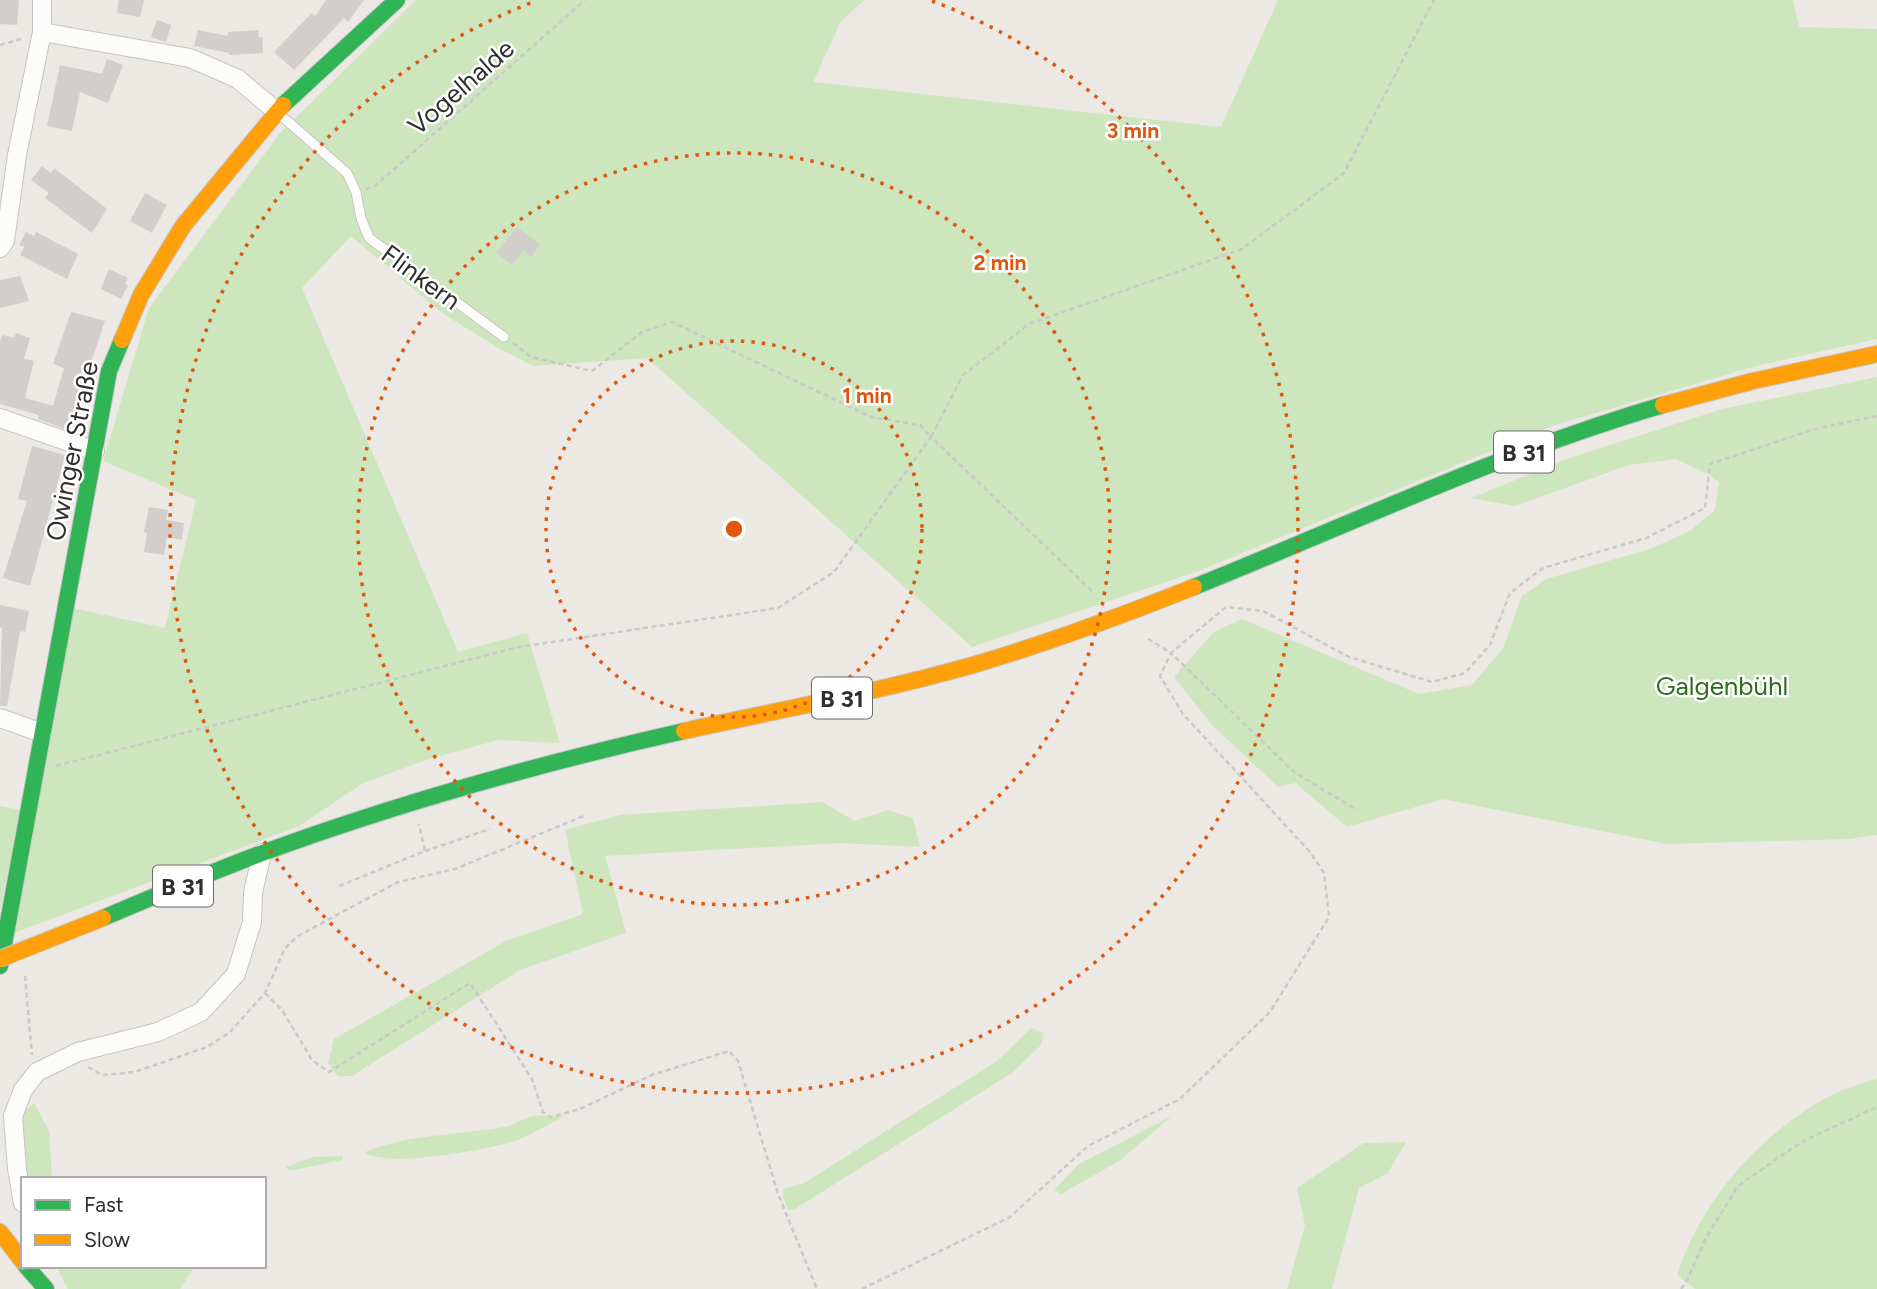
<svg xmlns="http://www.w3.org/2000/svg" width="1877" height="1289" viewBox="0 0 1877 1289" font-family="Figtree,sans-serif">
	<rect width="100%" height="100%" fill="#ece8e4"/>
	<!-- green -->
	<path fill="#cee6be" d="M416 0H865L841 21 813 82 1221 127 1278 0H1793L1799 27 1877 29V339L1756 366 1552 426 1196 572 972 647 647 358 533 366 495 346 442 313 351 236 302 288 458 652 527 633 560 743 498 740 426 760 363 783 299 826 11 934 72 608 165 628 196 500 103 461 149 308 280 133Z
		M1877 377V835L1849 839 1667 844 1443 799 1347 827 1295 783 1278 787 1212 725 1174 677 1214 632 1242 619 1419 694 1472 685 1503 648 1522 596 1546 579 1650 549 1690 531 1715 510 1719 482 1706 473 1676 459 1629 465 1515 506 1471 498 1567 459 1722 409Z
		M823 802 854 821 888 810 913 818 920 847 842 843 605 856 626 933 520 970 352 1076H338L328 1063 334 1039 506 941 583 914 565 830 620 815Z
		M0 806 21 810 0 909Z
		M1031 1028 1043 1033 1042 1044 1012 1073 795 1209 788 1210 783 1197V1189L804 1183 997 1061Z
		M1877 1078V1289H1695L1677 1275C1702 1200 1755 1140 1822 1100 1839 1090 1859 1085 1877 1078Z
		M34 1103 49 1131 52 1179H27L20 1136 23 1112Z
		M566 1115C551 1123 535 1133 518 1140 493 1149 384 1169 365 1152 410 1134 457 1135 504 1127 514 1125 524 1118 534 1116 545 1114 555 1118 566 1115Z
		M1172 1116 1119 1161 1061 1194 1054 1190 1079 1164Z
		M1406 1142 1387 1174 1359 1188 1332 1289H1287L1305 1225 1297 1188 1364 1143Z
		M343 1156 342 1160 289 1171 286 1167 313 1157Z
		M56 1266H195L180 1289H68Z"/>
	<!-- building -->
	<path fill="#d1cecb" d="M0 0H19L17 25 0 24Z
		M119 0H144L140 17 117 13Z
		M326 0H364L348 22 344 18 294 70 274 52 312 13 315 16Z
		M157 20 171 25 166 42 151 37Z
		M198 30 228 36V32L258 30 259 37H262L263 53 229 55V53L194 46Z
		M107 59 123 65 108 103 80 92 72 131 47 126 60 65 102 74Z
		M42 166 51 173 54 168 107 209 92 233 45 198 49 193 31 180Z
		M145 193 167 205 152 233 130 221Z
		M517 227 540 245 531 257 523 250 512 265 496 253Z
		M26 232 34 236 36 232 78 254 67 279 20 255 24 247 19 245Z
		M109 269 128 278 125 284 128 285 121 299 101 289Z
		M20 276 29 301 0 308V280Z
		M71 312 105 321 68 430 38 419 39 415 0 404V341L2 335 14 338 16 333 30 338 24 359 34 361 25 398 53 406 64 368 53 364Z
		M32 446 65 455 30 586 3 578 27 501 18 499Z
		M149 507 168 510 166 520 184 523 182 540 167 537 164 555 144 552 147 533 144 532Z
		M0 605 29 611 25 632 20 631 7 706H0L2 628 0 627Z"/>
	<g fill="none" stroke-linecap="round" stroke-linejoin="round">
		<defs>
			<path id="lane" d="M277 112 347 173 356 192 361 218 369 238 504 337"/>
			<path id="street" d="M42 32 190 58 238 79 276 111
				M0 248 5 241 17 155 42 32V0
				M0 418 95 451
				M0 718 42 733
				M23 1203 17 1169 13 1116 23 1090 37 1072 78 1052 158 1032 201 1012 236 974 252 922 253 893 262 853"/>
			<path id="fast" d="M283 105 397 0
				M1194 587C1349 525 1502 452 1663 405
				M103 918C157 895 211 872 265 852 402 802 542 763 684 731
				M0 966 109 371 122 340
				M26 1266 46 1289"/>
			<path id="slow" d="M122 340 141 295 183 226 283 105
				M1663 405 1753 381 1877 354
				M684 731C780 710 878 692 973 665 1048 643 1121 616 1194 587
				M0 1232 23 1262"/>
		</defs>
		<!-- lane casing -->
		<use href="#lane" stroke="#c5c4c5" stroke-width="11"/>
		<!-- street casing -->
		<use href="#street" stroke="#c5c4c5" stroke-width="20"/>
		<!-- fast casing -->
		<use href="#fast" stroke="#c5c4c5" stroke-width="18"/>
		<!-- slow casing -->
		<use href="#slow" stroke="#c5c4c5" stroke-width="18"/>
		<!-- path -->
		<path stroke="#c9c9c8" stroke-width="2.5" stroke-dasharray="5 3.5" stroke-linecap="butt" d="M0 45 24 38
			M366 189 375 186 585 0
			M513 343 531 357 592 371 642 332 672 322 871 417 920 425 931 437 963 375 1029 324 1242 249 1344 173 1434 0
			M1148 639 1171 653 1226 607 1263 611 1349 657 1432 682 1465 673 1490 645 1510 593 1543 568 1646 538 1705 508 1710 464 1815 429 1877 416
			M56 766 519 647 778 608 834 572 931 437 1093 592
			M425 851 490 829
			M339 886 425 851 419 824
			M25 976 32 1055
			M265 993 282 1010 312 1060 329 1072 470 983 532 1079 543 1112 551 1117 580 1109 652 1075 729 1051 738 1061 778 1194 817 1289
			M88 1067 102 1075 135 1072 207 1047 229 1033 265 993 285 948 298 936 398 882 455 869 586 815
			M862 1289 1010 1217 1088 1146 1180 1099 1270 1012 1329 917 1324 873 1310 852 1183 714 1160 676 1171 653 1294 772 1357 810
			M1681 1289 1686 1282 1707 1236 1738 1186 1803 1141 1877 1107"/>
		<!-- lane -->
		<use href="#lane" stroke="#fcfcfb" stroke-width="9"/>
		<!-- street -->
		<use href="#street" stroke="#fcfcfb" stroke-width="18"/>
		<!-- fast -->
		<use href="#fast" stroke="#30b455" stroke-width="16"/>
		<!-- slow -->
		<use href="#slow" stroke="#ff9f0a" stroke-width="16"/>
		<defs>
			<path id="slow-bridge" d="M0 959 103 918"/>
		</defs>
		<!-- slow-bridge casing -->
		<use href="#slow-bridge" stroke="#c6c5c4" stroke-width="18" stroke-linecap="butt"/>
		<!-- slow-bridge -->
		<use href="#slow-bridge" stroke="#ff9f0a" stroke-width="16"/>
	</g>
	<!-- distance rings -->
	<g fill="none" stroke="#df570e" stroke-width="3.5" stroke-dasharray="3.5 7">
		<circle cx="734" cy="529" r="188"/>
		<circle cx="734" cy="529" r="376"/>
		<path d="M932 1A564 564 0 1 1 536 1"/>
	</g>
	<g text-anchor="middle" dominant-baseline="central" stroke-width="5" stroke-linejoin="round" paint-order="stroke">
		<!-- shield labels -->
		<g fill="#fff" stroke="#6d6d6d" stroke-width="2">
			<rect x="1494" y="431.5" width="60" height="41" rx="5"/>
			<rect x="812" y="677.5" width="60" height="41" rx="5"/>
			<rect x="153" y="865.5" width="60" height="41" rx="5"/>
		</g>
		<g font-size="24" font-weight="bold" fill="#2e2e2e">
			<text x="1524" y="452">B 31</text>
			<text x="842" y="698">B 31</text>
			<text x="183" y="886">B 31</text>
		</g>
		<!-- street labels -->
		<g font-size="26" fill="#2e2e2e" stroke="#fff">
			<text transform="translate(461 87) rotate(-41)">Vogelhalde</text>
			<text transform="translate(421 277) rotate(36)">Flinkern</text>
			<text transform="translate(72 451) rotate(-79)">Owinger Straße</text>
		</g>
		<!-- park labels -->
		<g font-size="26" fill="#2c6e1b" stroke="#fff">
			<text x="1722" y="686">Galgenbühl</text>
		</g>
	</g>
	<circle cx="734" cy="529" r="10" fill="#df570e" stroke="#fff" stroke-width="3.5"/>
	<g font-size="21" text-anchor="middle" font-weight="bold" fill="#df570e" stroke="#fff" stroke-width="5" stroke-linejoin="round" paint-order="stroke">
		<text x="1133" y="138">3 min</text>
		<text x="1000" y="270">2 min</text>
		<text x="867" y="403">1 min</text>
	</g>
	<!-- legend -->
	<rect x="21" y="1177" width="245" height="91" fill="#ffffff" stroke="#ababab" stroke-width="2"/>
	<rect x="35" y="1200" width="35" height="10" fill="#30b455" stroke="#ababab" stroke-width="2"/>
	<text x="84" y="1212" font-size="21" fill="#2e2e2e">Fast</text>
	<rect x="35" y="1235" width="35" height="10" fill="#ff9f0a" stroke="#ababab" stroke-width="2"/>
	<text x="84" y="1247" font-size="21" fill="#2e2e2e">Slow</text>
</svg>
